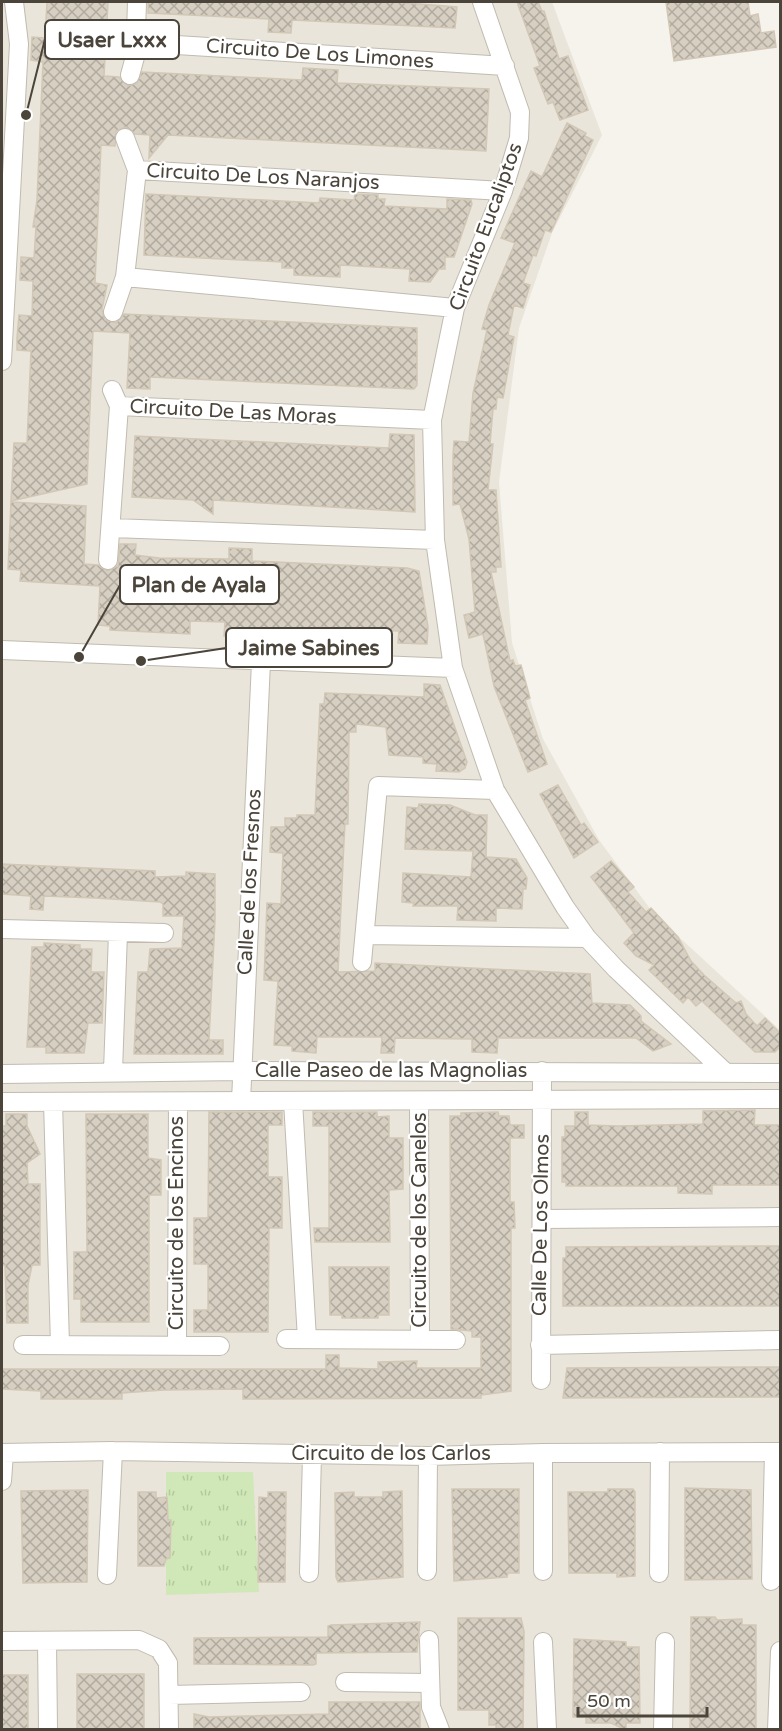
<svg xmlns="http://www.w3.org/2000/svg" width="782" height="1731" viewBox="0 0 782 1731" font-family="'Varela Round',sans-serif">
	<defs>
		<pattern id="grass-tufts" width="24" height="20" patternUnits="userSpaceOnUse" patternTransform="scale(1.5)"><rect width="24" height="20" fill="#d0e8b7"/><path d="M3 7l-1-3M5 7V3M7 7l1-3M15 17l-1-3M17 17v-4M19 17l1-3" fill="none" stroke="#b4c89e"/></pattern>
		<pattern id="building-cross-hatch" width="8" height="8" patternUnits="userSpaceOnUse" patternTransform="scale(1.5)"><rect width="8" height="8" fill="#d7cfc2"/><path d="M0 0l8 8M0 8l8-8" fill="none" stroke="#b0aa9f"/></pattern>
	</defs>
	<rect width="100%" height="100%" fill="#f5f3ec"/>
	<!-- residential -->
	<path fill="#e9e5da" d="M2 2H552L602 135 552 233 519 328 499 482 512 643 543 739 599 840 654 914 780 1030V1729L2 1730Z"/>
	<!-- grass -->
	<path fill="url(#grass-tufts)" d="M166 1472H253L259 1592 166 1595Z"/>
	<!-- building -->
	<path fill="url(#building-cross-hatch)" stroke="#d2c7b5" stroke-width="1.5" d="M47 2H108L104 76 119 77 128 86 137 83 142 72 302 80 303 68 338 70 337 83 489 89 486 151 168 135 149 158 150 135 135 134 126 127 116 131 115 146 101 145 95 283 107 285 102 309 105 320 116 323 124 314 417 328V385L414 389 150 377V389L127 388 130 333 93 331 87 484 11 501 14 443H27L31 351 17 350V338L19 315 32 316 33 281 20 280 21 257 34 258 36 227H33L37 200 43 62 31 60 32 37 45 38Z
		M148 2H393L457 7 455 28 292 20 291 33 268 32 269 19 148 13Z
		M517 2H538L542 11H544L559 59 568 56 588 110 560 120 553 102 548 104 534 68 540 66Z
		M666 2H748L750 16 758 14 761 33 774 31 776 47 674 61Z
		M567 123 586 133 585 136 593 140 551 232 545 230 536 256 533 255 523 283 530 285 523 308 514 305 508 335 514 337 503 398 497 397 496 409H493L490 444H493L488 490H496L501 567H496V572H491L510 661 513 660 515 666 521 665 530 698 525 700 547 764 528 772 494 686 483 634 469 638 464 615 475 612 469 539 460 504 453 505V456L454 441 469 442 473 393 487 330 482 329 489 305 515 243 501 238 531 171 542 177Z
		M146 194 319 203 320 198 354 200 355 194 378 195V199H385L384 206 447 209V199L471 200 472 204 454 257H445V269H439L430 282 409 281 410 269 340 265V277L294 275V268H282V262L144 255Z
		M390 434 414 435 415 512 213 500V514L193 500 132 497 135 436 389 448Z
		M11 502 86 506 84 564 98 565 107 571 118 566 120 544H136L135 555 159 558 229 559V548L252 549V561L407 568 419 571 428 627 427 644 398 643 399 631 318 627 317 633 306 632V639L224 636 225 622 190 621V634L110 630V626L98 625 100 586 20 581 21 570 8 569Z
		M424 684 440 685 467 762 465 768 459 772 436 771 437 764 423 763V757L389 755 386 727 356 724V732H349L348 824H345L344 841 338 972 375 971V963L590 974 592 1003 630 1005 641 1016V1021L671 1044 653 1051 636 1038H498L497 1053 472 1052V1039L395 1038 394 1053H381L382 1037H317L316 1053 292 1051V1046L274 1045 278 981 264 980 267 903 281 904 283 853 270 852 271 827H285V818H297V815H315L320 704H324L325 693 424 697Z
		M558 785 581 825 584 823 598 842 574 858 540 794Z
		M419 804 450 805 475 815H487L486 857 516 859 527 878 526 889H523L522 909 496 908V921L457 920 458 906H413L414 903 402 902 403 873 471 877 473 851 405 849 407 807 418 808Z
		M611 861 634 887 628 892 646 912 651 908 678 937 691 961 704 975 736 1003 741 1001 746 1014 757 1026 765 1018 780 1033V1047L775 1052H755L702 1001 696 1006 688 997 683 1003 649 970 654 965 636 956 624 943 634 933 591 877Z
		M2 864 155 871V877L186 876V872L215 874V920L209 1040H223V1054H134L138 972H148L150 949 182 948 184 916H163V904L160 902 95 898 44 896 43 910 30 909 31 896 2 894Z
		M44 943 80 945V949H92L91 972H104L102 1023H88L84 1053H46V1047H27L32 947H44Z
		M755 1110 754 1125H780V1185H712V1194L678 1193V1186H566V1182H562V1137H565V1126H575V1112H588V1125L618 1126 703 1124V1111Z
		M209 1112H282V1125H268V1177H282V1228H269L268 1332H194V1310H208V1264H194V1218H208Z
		M313 1112H377V1117L389 1116V1138H403V1189L389 1190 390 1242H315L314 1228H329V1126H313Z
		M498 1112 499 1116H509L510 1125H524V1138H510V1202H514L515 1228H511V1391L481 1395V1398L243 1399V1389L164 1390 122 1393V1399H41V1391L2 1389V1369H326V1355H339V1368L378 1369V1362L417 1361 416 1368H481V1337H472V1331L451 1329 450 1116H461V1113Z
		M6 1114H27V1126L40 1154 27 1163 28 1184H40V1265H32L28 1285V1323H7L5 1265H2V1126H6Z
		M86 1114H148V1158L161 1160V1195H149V1322H81V1299H74V1252H87Z
		M780 1246V1306H563V1258H566V1247Z
		M329 1267H389V1315H378V1318H342V1315H330Z
		M780 1367V1397L563 1398 567 1368Z
		M685 1488 751 1490 752 1579 685 1580Z
		M452 1489H519V1573H508L507 1577 454 1581Z
		M608 1489H633L635 1492V1576L617 1577V1573H569L568 1492H608Z
		M88 1490 87 1582 23 1583 21 1491Z
		M402 1491 403 1577 338 1582 336 1577 335 1493 354 1492V1497H383V1492Z
		M138 1492H156V1498L167 1497 168 1520H171L170 1558 166 1559 164 1566H138Z
		M268 1492H286L285 1582H258L259 1497 268 1498Z
		M691 1617H715L717 1620 742 1619V1625H756V1730H690Z
		M458 1618H521L524 1631 523 1730H496V1725H489V1710H458Z
		M420 1622 417 1652 316 1653V1664L313 1665 194 1664V1638L328 1637V1626L331 1625Z
		M574 1639 626 1642V1647H639L640 1723H626V1730L611 1723H586V1717H573Z
		M77 1674H144V1730H77Z
		M2 1675H28V1730H2Z
		M329 1702H420V1728L194 1730V1714L209 1717 329 1714Z"/>
	<g fill="none" stroke-linecap="round" stroke-linejoin="round">
		<defs>
			<path id="minor" d="M137 2 136 32 145 43 505 66
				M482 2 520 112 519 138 503 191 455 308 432 420 435 540 453 668 495 790 565 907 587 938 616 969 725 1072
				M130 75 140 39
				M137 170 503 191
				M125 277 455 308
				M113 312 125 277 137 170 125 138
				M2 361 19 44 14 2
				M119 406 432 420
				M112 528 435 540
				M108 560 119 406 112 390
				M2 650 453 668
				M2 929 164 933
				M366 935 587 938
				M362 962 378 786 495 790
				M113 1071 118 933
				M2 1074 241 1071 780 1073
				M241 1101 261 662
				M293 1101 307 1339
				M419 1101 420 1340
				M2 1102 780 1099
				M53 1102 60 1345
				M542 1219 780 1217
				M286 1339 456 1340
				M23 1345 220 1346
				M177 1345 178 1102
				M540 1345 780 1340
				M541 1380 542 1071
				M2 1453 113 1451 428 1456 543 1453 780 1452
				M2 1481 4 1453
				M427 1571 428 1456
				M543 1571V1453
				M309 1573 312 1455
				M659 1573 660 1452
				M107 1575 113 1451
				M771 1581 774 1452
				M429 1640 431 1707 440 1730
				M2 1641 139 1640 159 1649 168 1663 169 1730
				M47 1641 48 1730
				M543 1642 547 1730
				M345 1682 430 1683
				M169 1695 301 1692
				M663 1730 665 1642
				M777 1730 780 1651"/>
		</defs>
		<!-- minor casing -->
		<use href="#minor" stroke="#c1bbaf" stroke-width="20"/>
		<!-- minor -->
		<use href="#minor" stroke="#fff" stroke-width="18"/>
	</g>
	<g text-anchor="middle" dominant-baseline="central" stroke-width="4.5" stroke-linejoin="round" paint-order="stroke">
		<!-- street labels -->
		<g font-size="20" fill="#4a443a" stroke="#fff">
			<text transform="translate(320 54) rotate(4)">Circuito De Los Limones</text>
			<text transform="translate(263 177) rotate(3)">Circuito De Los Naranjos</text>
			<text transform="translate(486 227) rotate(-70)">Circuito Eucaliptos</text>
			<text transform="translate(233 412) rotate(3)">Circuito De Las Moras</text>
			<text transform="translate(250 882) rotate(-87)">Calle de los Fresnos</text>
			<text x="391" y="1071">Calle Paseo de las Magnolias</text>
			<text transform="translate(420 1220) rotate(-90)">Circuito de los Canelos</text>
			<text transform="translate(177 1223) rotate(-90)">Circuito de los Encinos</text>
			<text transform="translate(541 1225) rotate(-89)">Calle De Los Olmos</text>
			<text x="391" y="1454">Circuito de los Carlos</text>
		</g>
	</g>
	<!-- callouts -->
	<path fill="none" stroke="#4a443a" stroke-width="2" d="M26 115L45 39M79 657L120 585M141 661L226 648"/>
	<g fill="#4a443a" stroke="#fff" stroke-width="2">
		<circle cx="26" cy="115" r="6"/>
		<circle cx="79" cy="657" r="6"/>
		<circle cx="141" cy="661" r="6"/>
	</g>
	<g fill="#fff" stroke="#4a443a" stroke-width="2">
		<rect x="45" y="20" width="134" height="39" rx="6"/>
		<rect x="120" y="565" width="159" height="39" rx="6"/>
		<rect x="226" y="628" width="166" height="39" rx="6"/>
	</g>
	<g font-size="21" text-anchor="middle" font-weight="bold" fill="#4a443a">
		<text x="112" y="47">Usaer Lxxx</text>
		<text x="199" y="592">Plan de Ayala</text>
		<text x="309" y="655">Jaime Sabines</text>
	</g>
	<!-- border -->
	<rect width="782" height="1731" fill="none" stroke="#4a443a" stroke-width="6"/>
	<!-- scale -->
	<path d="M578 1707v9h129v-9" fill="none" stroke="#4a443a" stroke-width="3"/>
	<text x="587" y="1707" font-size="18" fill="#4a443a" stroke="#ffffff" stroke-width="4.5" paint-order="stroke">50 m</text>
</svg>
